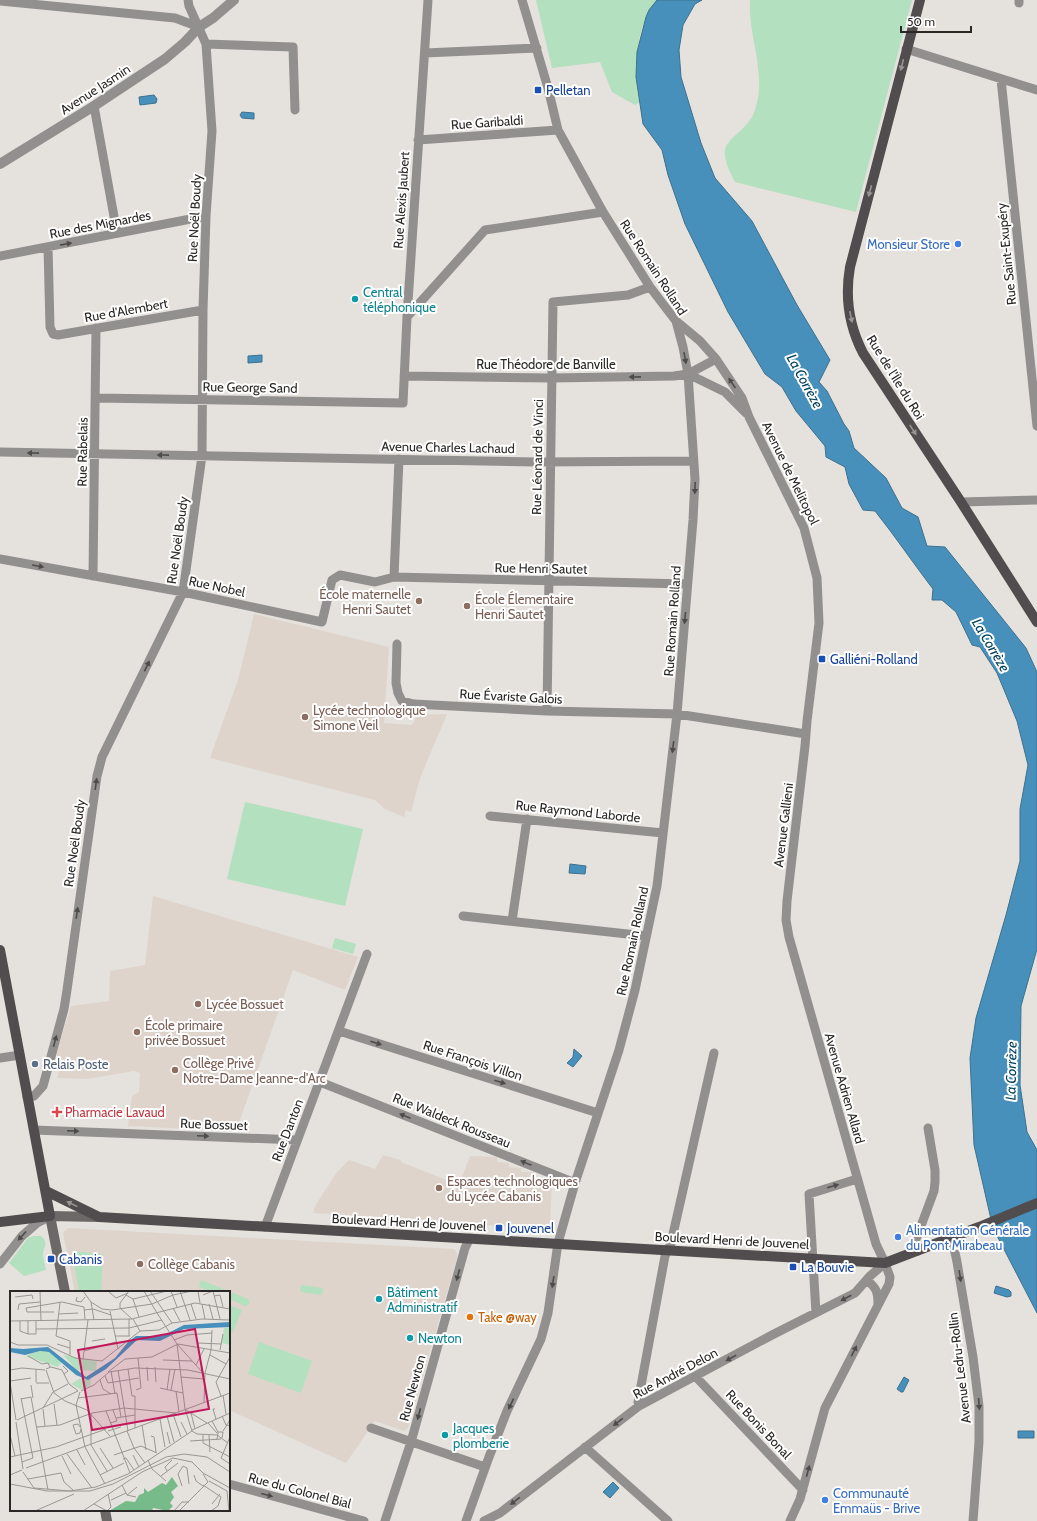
<svg xmlns="http://www.w3.org/2000/svg" width="1037" height="1521" viewBox="0 0 1037 1521" font-family="Cabin,sans-serif">
	<rect width="100%" height="100%" fill="#e5e1dc"/>
	<!-- built -->
	<path fill="#ded4cb" d="M254 614 389 647 384 723 412 725 417 715 447 714 420 778 411 812 406 810 404 817 385 809 375 800 210 758 238 680Z
		M153 896 358 957 345 990 293 970 236 1131 128 1126 132 1096 139 1092 140 1073 134 1071 87 1079 57 1078 62 1061 56 1055 71 1006 109 1001 110 971 145 965Z
		M383 1155 401 1160V1162L459 1185 470 1156 497 1157V1162L509 1163V1167L521 1168V1172H533V1177H545V1181L552 1182 550 1227 531 1226 530 1228 456 1223V1221L313 1213 315 1206 324 1192 337 1172 349 1160 375 1169Z
		M68 1228 454 1249 457 1253V1258L408 1428 404 1431 375 1421 346 1463 229 1410V1292H75L63 1233Z"/>
	<!-- green -->
	<path fill="#b3e0be" d="M536 0H658C633 30 635 65 640 102L635 105 612 92 600 62 552 68Z
		M750 0H912L856 212 735 182C731 174 726 165 725 156 722 141 743 132 750 120 754 115 755 109 757 103 765 68 748 35 750 0Z
		M245 802 363 829 345 906 227 879Z
		M335 938 356 944 353 954 332 948Z
		M34 1236H41C49 1244 44 1245 43 1254 43 1259 45 1265 46 1270L24 1276 9 1263 28 1238Z
		M72 1251 103 1254 101 1292H79Z
		M201 1280 248 1299 250 1304 245 1306 229 1299V1292H212L199 1287Z
		M301 1285 323 1288 322 1295 300 1292Z
		M229 1305 242 1310 233 1332 229 1331Z
		M259 1342 312 1361 301 1393 248 1374Z"/>
	<!-- water -->
	<path fill="#4790bb" stroke="#3e718e" d="M657 0H702L695 4 683 25 679 50 681 77 701 143 715 178 752 221 797 305 830 360 819 382 827 391 844 424 849 431 854 448 886 478 902 508 918 517 927 546 945 547 1026 648 1037 672V949L1021 1006 1020 1085 1027 1132 1037 1150V1313L993 1228 974 1145 970 1058 976 1018 1006 915 1020 861V809L1028 765 1017 721 997 673 980 647 972 645 956 612 942 600H932L933 589C913 563 895 536 875 511L863 510 849 484 845 467 826 457 825 446 796 411 782 387 765 374 728 312 685 224 668 175 662 150 643 124 636 77 637 52 646 17 649 10Z
		M154 95 157 99 156 103 140 105 139 97Z
		M242 112 254 113V119L242 118 240 115Z
		M262 355V362L248 363V356Z
		M570 864 586 866 585 874 569 873Z
		M574 1049 582 1056 573 1067 567 1063 573 1057Z
		M996 1286 1009 1290 1011 1292V1296L1007 1297 994 1293Z
		M511 1313 527 1315 526 1322 510 1320Z
		M904 1377 909 1380 903 1392H901L897 1389Z
		M1018 1431H1034V1438H1018Z
		M613 1482 619 1488 610 1498 603 1492Z"/>
	<g fill="none" stroke-linecap="round" stroke-linejoin="round">
		<!-- minor -->
		<path stroke="#928f8f" stroke-width="9" d="M0 1 175 18 199 27
			M1019 3V0
			M206 44 293 47 295 110
			M906 49 1037 90
			M425 53 537 48
			M1001 79 1037 426
			M94 106 117 233
			M418 140 558 130
			M48 247 50 327 53 334 58 335 203 310
			M0 256 206 216
			M407 317 485 230 603 212
			M676 321 700 341 716 359 742 398 749 417 804 528 817 578 819 623 807 721 805 746 787 901 786 920 789 937 876 1244 885 1263 890 1277 889 1284 825 1408 800 1499 790 1521
			M688 374 725 392 746 413
			M404 376 552 378 674 376 688 374 716 359
			M96 398 403 403 407 317 428 0
			M0 452 536 462 694 461
			M961 502 1037 500
			M0 559 183 592 322 622 332 580 340 575 375 582 394 577 687 584
			M93 576 96 328
			M394 577 399 459
			M397 644 396 683 398 693 402 701 414 704 547 711 677 714 806 734
			M547 711 553 302 628 295 650 287
			M490 816 663 833
			M463 916 646 936
			M512 921 527 819
			M339 1031 598 1113
			M0 1058 20 1055
			M320 1082 575 1183
			M27 1097 34 1096 43 1086 64 1009 67 990 97 776 102 757 183 592 202 456 203 310 206 216 212 131 206 44 189 6 188 0
			M34 1130 297 1140
			M265 1227 367 954
			M952 1238 957 1262 973 1357 979 1406V1442L973 1521
			M918 1251 915 1242 934 1191 935 1182V1170L928 1128
			M0 1264 22 1236 37 1223 49 1217
			M867 1280C876 1288 878 1291 878 1304
			M816 1313 809 1194 857 1179
			M696 1377 803 1490
			M639 1406 638 1402 665 1256 671 1243 714 1053
			M371 1428 485 1467
			M585 1447 668 1521
			M229 1484 364 1521
			M385 1521 411 1442 465 1248 470 1238
			M466 1521 489 1457 507 1411 541 1339 548 1313 558 1243 575 1183 619 1050 635 990 657 886 677 714 693 520 695 479 688 374 683 347 676 321 650 287 603 212 558 130 548 88 522 0
			M484 1521 500 1513 639 1406 772 1335 855 1293 870 1276 885 1263"/>
		<!-- tertiary -->
		<path stroke="#928f8f" stroke-width="10" d="M0 164 94 106 165 59 185 42 199 27 213 18 234 0"/>
		<!-- secondary -->
		<path stroke="#6c6868" stroke-width="10" d="M65 1292 50 1216 99 1217
			M105 1510 107 1521"/>
		<!-- primary -->
		<path stroke="#514c4d" stroke-width="10" d="M920 0 850 267C845 296 849 326 863 353L961 502 1037 622
			M0 950 50 1216 0 1222
			M46 1191 99 1217 885 1263 979 1227 1037 1203"/>
	</g>
	<!-- one-way arrows -->
	<defs><path id="oneway-solid" d="M-6-.8H1V-3.2L6.5 0L1 3.2V.8H-6Z"/></defs>
	<g fill="#979494">
		<use href="#oneway-solid" transform="translate(902 65) rotate(104)"/>
		<use href="#oneway-solid" transform="translate(870 191) rotate(105)"/>
		<use href="#oneway-solid" transform="translate(851 317) rotate(78)"/>
		<use href="#oneway-solid" transform="translate(913 430) rotate(57)"/>
		<use href="#oneway-solid" transform="translate(72 1204) rotate(-154)"/>
	</g>
	<g fill="#4e4c4b">
		<use href="#oneway-solid" transform="translate(66 244) rotate(-11)"/>
		<use href="#oneway-solid" transform="translate(685 358) rotate(80)"/>
		<use href="#oneway-solid" transform="translate(635 377) rotate(179)"/>
		<use href="#oneway-solid" transform="translate(732 383) rotate(-124)"/>
		<use href="#oneway-solid" transform="translate(33 453) rotate(-179)"/>
		<use href="#oneway-solid" transform="translate(163 455) rotate(-179)"/>
		<use href="#oneway-solid" transform="translate(695 488) rotate(92)"/>
		<use href="#oneway-solid" transform="translate(38 566) rotate(10)"/>
		<use href="#oneway-solid" transform="translate(685 618) rotate(95)"/>
		<use href="#oneway-solid" transform="translate(147 666) rotate(-64)"/>
		<use href="#oneway-solid" transform="translate(673 747) rotate(97)"/>
		<use href="#oneway-solid" transform="translate(96 784) rotate(-82)"/>
		<use href="#oneway-solid" transform="translate(77 913) rotate(-82)"/>
		<use href="#oneway-solid" transform="translate(55 1041) rotate(-75)"/>
		<use href="#oneway-solid" transform="translate(376 1043) rotate(18)"/>
		<use href="#oneway-solid" transform="translate(500 1082) rotate(17)"/>
		<use href="#oneway-solid" transform="translate(405 1116) rotate(-158)"/>
		<use href="#oneway-solid" transform="translate(73 1131) rotate(2)"/>
		<use href="#oneway-solid" transform="translate(203 1136) rotate(2)"/>
		<use href="#oneway-solid" transform="translate(526 1163) rotate(-158)"/>
		<use href="#oneway-solid" transform="translate(833 1186) rotate(-16)"/>
		<use href="#oneway-solid" transform="translate(22 1236) rotate(132)"/>
		<use href="#oneway-solid" transform="translate(458 1275) rotate(106)"/>
		<use href="#oneway-solid" transform="translate(960 1276) rotate(81)"/>
		<use href="#oneway-solid" transform="translate(553 1282) rotate(99)"/>
		<use href="#oneway-solid" transform="translate(846 1298) rotate(152)"/>
		<use href="#oneway-solid" transform="translate(854 1351) rotate(-63)"/>
		<use href="#oneway-solid" transform="translate(731 1358) rotate(151)"/>
		<use href="#oneway-solid" transform="translate(511 1404) rotate(115)"/>
		<use href="#oneway-solid" transform="translate(979 1404) rotate(86)"/>
		<use href="#oneway-solid" transform="translate(419 1414) rotate(105)"/>
		<use href="#oneway-solid" transform="translate(618 1422) rotate(143)"/>
		<use href="#oneway-solid" transform="translate(808 1471) rotate(-75)"/>
		<use href="#oneway-solid" transform="translate(267 1495) rotate(15)"/>
		<use href="#oneway-solid" transform="translate(515 1501) rotate(142)"/>
	</g>
	<!-- markers -->
	<g fill="#1a4fb4" stroke="#fff" stroke-width="1.5">
		<rect x="534" y="86" width="8" height="8" rx="2"/>
		<rect x="818" y="655" width="8" height="8" rx="2"/>
		<rect x="495" y="1224" width="8" height="8" rx="2"/>
		<rect x="47" y="1255" width="8" height="8" rx="2"/>
		<rect x="789" y="1263" width="8" height="8" rx="2"/>
	</g>
	<g fill="#3f7fe0" stroke="#fff" stroke-width="1.5">
		<circle cx="958" cy="244" r="4"/>
		<circle cx="898" cy="1237" r="4"/>
		<circle cx="825" cy="1500" r="4"/>
	</g>
	<g fill="#0f9aa8" stroke="#fff" stroke-width="1.5">
		<circle cx="355" cy="299" r="4"/>
		<circle cx="379" cy="1299" r="4"/>
		<circle cx="410" cy="1338" r="4"/>
		<circle cx="445" cy="1435" r="4"/>
	</g>
	<g fill="#8d6e63" stroke="#fff" stroke-width="1.5">
		<circle cx="419" cy="601" r="4"/>
		<circle cx="467" cy="606" r="4"/>
		<circle cx="305" cy="717" r="4"/>
		<circle cx="198" cy="1004" r="4"/>
		<circle cx="137" cy="1032" r="4"/>
		<circle cx="175" cy="1070" r="4"/>
		<circle cx="439" cy="1188" r="4"/>
		<circle cx="140" cy="1264" r="4"/>
	</g>
	<circle fill="#5c6f8a" stroke="#fff" stroke-width="1.5" cx="35" cy="1064" r="4"/>
	<path fill="#e0444e" stroke="#fff" stroke-width="1.5" d="M55 1106h4v4h4v4h-4v4h-4v-4h-4v-4h4z"/>
	<circle fill="#e8710a" stroke="#fff" stroke-width="1.5" cx="470" cy="1317" r="4"/>
	<g text-anchor="middle" dominant-baseline="central" stroke-width="4" stroke-linejoin="round" paint-order="stroke">
		<!-- street labels -->
		<g font-size="13" fill="#2a2826" stroke="#fff">
			<text transform="translate(95 89) rotate(-33)">Avenue Jasmin</text>
			<text transform="translate(487 122) rotate(-4)">Rue Garibaldi</text>
			<text transform="translate(401 200) rotate(-86)">Rue Alexis Jaubert</text>
			<text transform="translate(194 218) rotate(-87)">Rue Noël Boudy</text>
			<text transform="translate(100 224) rotate(-11)">Rue des Mignardes</text>
			<text transform="translate(1006 254) rotate(-96)">Rue Saint-Exupéry</text>
			<text transform="translate(654 267) rotate(57)">Rue Romain Rolland</text>
			<text transform="translate(126 310) rotate(-10)">Rue d'Alembert</text>
			<text x="546" y="364">Rue Théodore de Banville</text>
			<text transform="translate(896 377) rotate(58)">Rue de l'Île du Roi</text>
			<text transform="translate(250 387) rotate(1)">Rue George Sand</text>
			<text transform="translate(448 447) rotate(1)">Avenue Charles Lachaud</text>
			<text transform="translate(82 452) rotate(-89)">Rue Rabelais</text>
			<text transform="translate(537 457) rotate(-89)">Rue Léonard de Vinci</text>
			<text transform="translate(791 473) rotate(64)">Avenue de Melitopol</text>
			<text transform="translate(177 540) rotate(-82)">Rue Noël Boudy</text>
			<text transform="translate(541 568) rotate(1)">Rue Henri Sautet</text>
			<text transform="translate(217 586) rotate(12)">Rue Nobel</text>
			<text transform="translate(672 621) rotate(-86)">Rue Romain Rolland</text>
			<text transform="translate(511 696) rotate(3)">Rue Évariste Galois</text>
			<text transform="translate(578 811) rotate(6)">Rue Raymond Laborde</text>
			<text transform="translate(783 825) rotate(-83)">Avenue Gallieni</text>
			<text transform="translate(74 843) rotate(-82)">Rue Noël Boudy</text>
			<text transform="translate(632 941) rotate(-78)">Rue Romain Rolland</text>
			<text transform="translate(473 1060) rotate(18)">Rue François Villon</text>
			<text transform="translate(845 1088) rotate(74)">Avenue Adrien Allard</text>
			<text transform="translate(452 1120) rotate(22)">Rue Waldeck Rousseau</text>
			<text transform="translate(214 1124) rotate(2)">Rue Bossuet</text>
			<text transform="translate(287 1130) rotate(-69)">Rue Danton</text>
			<text transform="translate(409 1222) rotate(3)">Boulevard Henri de Jouvenel</text>
			<text transform="translate(732 1240) rotate(3)">Boulevard Henri de Jouvenel</text>
			<text transform="translate(959 1368) rotate(-97)">Avenue Ledru-Rollin</text>
			<text transform="translate(675 1373) rotate(-28)">Rue André Delon</text>
			<text transform="translate(412 1388) rotate(-75)">Rue Newton</text>
			<text transform="translate(759 1424) rotate(47)">Rue Bonis Bonal</text>
			<text transform="translate(300 1490) rotate(15)">Rue du Colonel Bial</text>
		</g>
		<!-- transit labels -->
		<g font-size="13" fill="#164399" stroke="#fff" text-anchor="start">
			<text x="546" y="90">Pelletan</text>
			<text x="830" y="659">Galliéni-Rolland</text>
			<text x="507" y="1228">Jouvenel</text>
			<text x="59" y="1259">Cabanis</text>
			<text x="801" y="1267">La Bouvie</text>
		</g>
		<!-- shop labels -->
		<g font-size="13" fill="#366cbe" stroke="#fff" text-anchor="start">
			<text x="950" y="244" text-anchor="end">Monsieur Store</text>
			<text x="906" y="1230">Alimentation Générale<tspan x="906" dy="15">du Pont Mirabeau</tspan></text>
			<text x="833" y="1493">Communauté<tspan x="833" dy="15">Emmaüs - Brive</tspan></text>
		</g>
		<!-- culture labels -->
		<g font-size="13" fill="#0d838f" stroke="#fff" text-anchor="start">
			<text x="363" y="292">Central<tspan x="363" dy="15">téléphonique</tspan></text>
			<text x="387" y="1292">Bâtiment<tspan x="387" dy="15">Administratif</tspan></text>
			<text x="418" y="1338">Newton</text>
			<text x="453" y="1428">Jacques<tspan x="453" dy="15">plomberie</tspan></text>
		</g>
		<!-- education labels -->
		<g font-size="13" fill="#785e54" stroke="#fff" text-anchor="start">
			<text x="411" y="594" text-anchor="end">École maternelle<tspan x="411" dy="15">Henri Sautet</tspan></text>
			<text x="475" y="599">École Élementaire<tspan x="475" dy="15">Henri Sautet</tspan></text>
			<text x="313" y="710">Lycée technologique<tspan x="313" dy="15">Simone Veil</tspan></text>
			<text x="206" y="1004">Lycée Bossuet</text>
			<text x="145" y="1025">École primaire<tspan x="145" dy="15">privée Bossuet</tspan></text>
			<text x="183" y="1063">Collège Privé<tspan x="183" dy="15">Notre-Dame Jeanne-d'Arc</tspan></text>
			<text x="447" y="1181">Espaces technologiques<tspan x="447" dy="15">du Lycée Cabanis</tspan></text>
			<text x="148" y="1264">Collège Cabanis</text>
		</g>
		<!-- service labels -->
		<g font-size="13" fill="#4e5e75" stroke="#fff" text-anchor="start">
			<text x="43" y="1064">Relais Poste</text>
		</g>
		<!-- health labels -->
		<g font-size="13" fill="#be3a42" stroke="#fff" text-anchor="start">
			<text x="65" y="1112">Pharmacie Lavaud</text>
		</g>
		<!-- food labels -->
		<g font-size="13" fill="#c56008" stroke="#fff" text-anchor="start">
			<text x="478" y="1317">Take @way</text>
		</g>
		<!-- water labels -->
		<g font-size="14" font-style="italic" fill="#00405d" stroke="#fff">
			<text transform="translate(805 381) rotate(61)">La Corrèze</text>
			<text transform="translate(991 645) rotate(59)">La Corrèze</text>
			<text transform="translate(1011 1071) rotate(-89)">La Corrèze</text>
		</g>
	</g>
	<!-- overview -->
	<g transform="translate(10 1291)">
		<rect width="220" height="220" fill="#e5e1dc"/>
		<path d="M220 36V54L212 52 214 37ZM30 60 39 61 52 70 48 76 15 65ZM53 64 87 70 86 80 67 79ZM71 87 81 88 80 95 72 99 61 93Z" fill="#b3e0be"/>
		<path d="M162 186 168 195 161 201 164 206 160 212 163 215 158 220 143 217 142 220H99L116 210 125 211 129 204 134 202V197L138 201 152 192 156 194Z" fill="#78bb8b"/>
		<path d="M220 31V36L174 38 150 50 127 49 96 78 78 89 66 84 39 61 30 60 15 64 0 61V57L13 58 38 56 76 86 105 67 118 51 126 45H152L174 34Z" fill="#4790bb"/>
		<path fill="none" stroke="#9a9793" stroke-width="1" d="M30 0 31 30M73 0 81 11 92 18 102 19 142 13 163 4 182 0M98 0 106 7 118 2M134 0 147 22M140 0 162 32M161 0 167 16M170 0 180 29M188 0 190 12M116 4 123 8 129 26M193 4 203 0 210 28M204 5 210 4 213 16M5 6 22 4 23 8M67 6 66 10 71 11 75 6M123 8 157 0M81 11 84 29M50 12 46 45 60 50V64M181 13 186 28M192 13 195 28M199 13 203 28M110 17V12L119 0M110 17 122 28M163 17 170 30M8 19 9 13 30 11M74 19 83 18 101 24M100 20 108 58M44 21H17L16 17 52 11 74 16 75 28M147 22 167 53 175 118 182 140M49 23 68 22M123 28 130 40M0 30 122 28 185 12 220 18M10 30V40L18 43V30M26 38 119 37 152 29M18 43H26V30M105 45H120M119 45V28M164 49 177 44 202 42M82 50 95 48M0 51 8 54H37L65 67 92 70 130 40 149 39 162 32 192 28 220 29M188 52 211 53M47 53 60 57M167 53 193 82M210 59 213 43M74 60 106 51M200 64 216 73M18 65 32 73 38 72 40 76M73 68 78 29M153 69 182 70M186 74 194 58M53 75 58 80 54 83M137 76 138 90M145 76 146 91M36 78 41 76 52 79 59 93 68 100M118 78 122 105H125V137M0 79 12 77 35 79M36 79 44 102 55 110 77 119 100 145M108 79 118 140M101 80 105 103M98 81 115 68 142 66 168 53 220 62M95 85 98 92 129 87M171 86 194 88M90 89 93 98 101 103M0 90 21 87M0 91 6 129M26 91V78M26 92H39M21 94 23 107M150 97 173 102M126 99 131 97 128 67M157 99 160 78M161 99 165 78M71 100 84 94 99 81 125 77 178 79 220 88M166 100 169 121M70 101 66 114 75 156 95 193M213 104 216 123M211 105 206 91 220 66M11 107 23 167 12 171M68 107 107 102 111 126M11 108 21 106 38 199M194 111 195 82 201 59 202 39M44 113 47 134M33 117 43 101 58 93M33 118 35 135M205 118H203L206 128M176 119 197 132M96 120 120 182M181 122 185 138M81 123V154L97 180M163 123 171 146M157 125 164 151M212 125 216 134 220 135M106 127 125 124M150 128 155 156M7 129 68 100M202 130 208 141M6 131 13 178M171 131 177 143M100 132 107 130 103 119M198 132 207 142M132 134 136 159M27 136 50 134 82 122 114 117 166 122M70 136 68 133 63 134 66 143 70 142 71 138M182 139 220 122M98 140 111 136M117 140 124 157 135 172M182 140 187 143 207 144 218 152M213 140 220 129M157 141 160 153M0 144 5 165M193 144V152L220 166M199 144 200 161M141 145 144 146 146 161M220 146 211 167 220 173M207 149 208 141H213L212 147M180 150 211 148M90 157 103 177M67 159 75 174M57 163 82 197M104 164 131 155 147 162M123 164 129 176M52 165 61 183M0 166 46 156 96 138M113 168 116 167 124 179M138 169 142 178 156 190M16 177 220 102M177 177 179 193M157 180 155 176 162 169M13 181 24 197 60 200 86 196 118 183 182 140M0 184 12 179M90 184 114 172M184 184 186 190 193 195M151 185 168 172M18 188 51 182 54 191 63 199M199 190 217 200 219 220M0 193 37 200H80L103 193 156 166 174 163 197 166 220 181M112 194 117 204 126 206M193 194 211 206 208 215 201 220M172 195 168 183 173 175 177 177M117 204 127 196M101 209 116 202M84 213 97 220M202 213 210 203M25 220 64 203M73 220 132 181 163 167 182 171 193 182 220 197M97 220 101 216 98 203M164 220 172 211H179M169 220 198 191 193 183"/>
		<path fill="#c2185b" fill-opacity="0.15" stroke="#c2185b" stroke-width="2" d="M185 38 199 118 82 139 68 59Z"/>
		<rect width="220" height="220" fill="none" stroke="#2a2826" stroke-width="2"/>
	</g>
	<!-- scale -->
	<path d="M901 26v6h70v-6" fill="none" stroke="#2a2826" stroke-width="2"/>
	<text x="907" y="26" font-size="12" fill="#2a2826" stroke="#ffffff" stroke-width="3" paint-order="stroke">50 m</text>
</svg>
